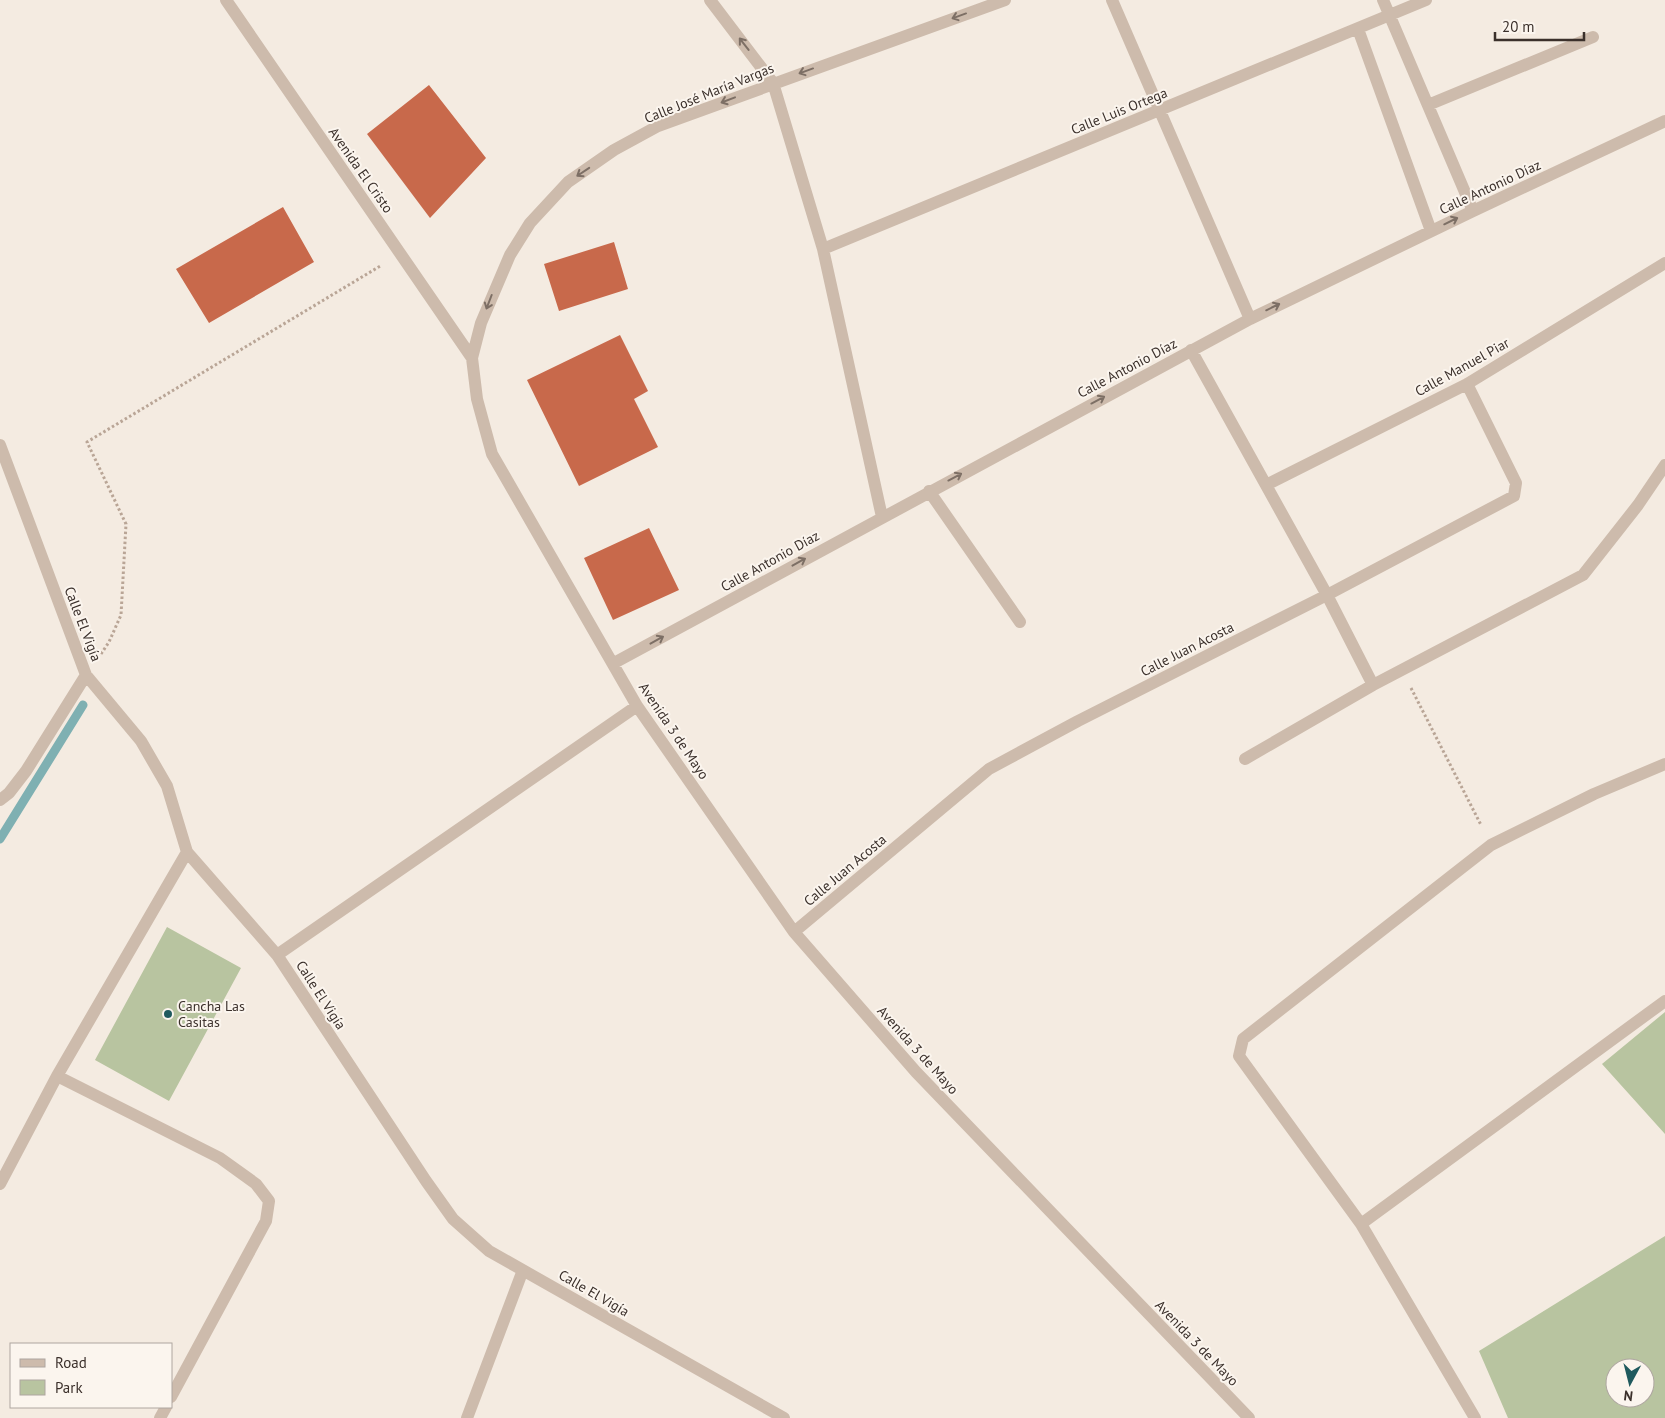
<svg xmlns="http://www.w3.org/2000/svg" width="1665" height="1418" viewBox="0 0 1665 1418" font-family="'PT Sans',sans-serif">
	<rect width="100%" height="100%" fill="#f4ebe1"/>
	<!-- green -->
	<path fill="#b8c4a0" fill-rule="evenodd" d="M167 927 241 968 169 1101 95 1060Z
		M1665 1012V1134L1602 1064Z
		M1665 1236V1418H1508L1479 1351ZM1615 1368H1645V1398H1615Z"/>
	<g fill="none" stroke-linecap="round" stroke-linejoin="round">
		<!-- stream -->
		<path stroke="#7fb0b2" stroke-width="9" d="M0 839 83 705"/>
	</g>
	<!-- building -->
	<path fill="#c8694b" d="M429 85 486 158 430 218 367 134Z
		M283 207 314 262 209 323 176 269Z
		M614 242 628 289 559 311 544 264Z
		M620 335 648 391 634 399 658 447 579 486 527 380Z
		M649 528 679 590 613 620 584 558Z"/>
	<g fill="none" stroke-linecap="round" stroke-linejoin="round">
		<!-- path -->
		<path stroke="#b9a596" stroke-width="3" stroke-dasharray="2.5 2.5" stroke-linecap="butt" d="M101 654 109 642 121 615 126 524 87 442 382 265
			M1411 688 1481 825"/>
		<!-- minor -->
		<path stroke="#cdbbac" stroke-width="12" d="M226 0 472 358
			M710 0 773 83 823 249 882 517
			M1005 0 658 126 614 150 568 182 530 223 510 255 481 323 472 358 477 399 492 454 637 706 794 932 916 1072 1249 1418
			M1112 0 1250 319
			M1383 0 1473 211
			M1358 29 1431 231
			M1428 105 1593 37
			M823 249 1426 0
			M1191 350 1327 595 1373 685
			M0 445 86 675 141 741 167 786 187 852 277 955 426 1181 453 1219 489 1251 784 1418
			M1266 485 1467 384 1665 263
			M929 491 1020 622
			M614 663 1250 319 1473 211 1665 121
			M1245 759 1373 685 1583 575 1638 505 1665 465
			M0 800 9 793 26 771 86 675
			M794 932 989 769 1078 721 1327 595 1514 496 1516 483 1467 384
			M277 955 637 706
			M57 1076 220 1158 256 1184 269 1201 266 1221 171 1397
			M0 1184 57 1076 187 852
			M1361 1224 1665 1001
			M160 1418 166 1407
			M467 1418 523 1270
			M1475 1418 1361 1224 1239 1056 1243 1039 1491 845 1594 794 1665 764"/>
	</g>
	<!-- one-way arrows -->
	<defs><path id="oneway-shaft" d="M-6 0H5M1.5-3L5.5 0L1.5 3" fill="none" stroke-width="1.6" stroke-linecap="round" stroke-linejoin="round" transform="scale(1.25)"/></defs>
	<g stroke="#7d6f65">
		<use href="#oneway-shaft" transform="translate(959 16) rotate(160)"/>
		<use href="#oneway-shaft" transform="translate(744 44) rotate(-128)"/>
		<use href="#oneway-shaft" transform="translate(806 71) rotate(160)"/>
		<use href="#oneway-shaft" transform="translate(728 100) rotate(159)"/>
		<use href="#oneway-shaft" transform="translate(583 172) rotate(146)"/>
		<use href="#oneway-shaft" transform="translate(1451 221) rotate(-26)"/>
		<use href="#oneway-shaft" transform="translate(489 302) rotate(111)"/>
		<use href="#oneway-shaft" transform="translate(1273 307) rotate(-26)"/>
		<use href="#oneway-shaft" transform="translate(1098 400) rotate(-28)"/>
		<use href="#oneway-shaft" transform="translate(955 477) rotate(-28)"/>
		<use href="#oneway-shaft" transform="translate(799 562) rotate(-29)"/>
		<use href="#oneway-shaft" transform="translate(657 640) rotate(-29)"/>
	</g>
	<!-- markers -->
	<circle fill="#1f5a5e" stroke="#fbf5ee" stroke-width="2" cx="168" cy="1014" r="5"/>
	<g text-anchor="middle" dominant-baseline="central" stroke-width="4" stroke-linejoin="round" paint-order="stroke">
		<!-- street labels -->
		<g font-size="14" fill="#3b302b" stroke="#fbf5ee">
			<text transform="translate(709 93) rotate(-22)">Calle José María Vargas</text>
			<text transform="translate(1119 111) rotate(-22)">Calle Luis Ortega</text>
			<text transform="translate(361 170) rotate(55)">Avenida El Cristo</text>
			<text transform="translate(1490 187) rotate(-25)">Calle Antonio Díaz</text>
			<text transform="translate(1462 367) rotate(-29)">Calle Manuel Piar</text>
			<text transform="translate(1127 368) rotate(-28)">Calle Antonio Díaz</text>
			<text transform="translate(770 561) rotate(-29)">Calle Antonio Díaz</text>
			<text transform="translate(83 624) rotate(69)">Calle El Vigía</text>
			<text transform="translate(1187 649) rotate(-27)">Calle Juan Acosta</text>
			<text transform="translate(674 731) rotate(56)">Avenida 3 de Mayo</text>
			<text transform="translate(845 870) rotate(-40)">Calle Juan Acosta</text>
			<text transform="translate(321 995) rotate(57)">Calle El Vigía</text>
			<text transform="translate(918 1050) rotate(48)">Avenida 3 de Mayo</text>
			<text transform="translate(594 1293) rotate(30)">Calle El Vigía</text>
			<text transform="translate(1197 1343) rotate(46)">Avenida 3 de Mayo</text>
		</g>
		<!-- poi labels -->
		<g font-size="14" fill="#3b302b" stroke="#fbf5ee" text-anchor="start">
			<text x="178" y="1006">Cancha Las<tspan x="178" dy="16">Casitas</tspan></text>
		</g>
	</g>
	<!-- legend -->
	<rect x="10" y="1343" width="162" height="65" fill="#fbf5ee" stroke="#aea6a0"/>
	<rect x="20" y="1359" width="25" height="8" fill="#cdbbac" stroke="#aea6a0"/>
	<text x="55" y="1368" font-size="15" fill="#3b302b">Road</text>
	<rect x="20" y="1380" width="25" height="15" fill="#b8c4a0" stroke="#aea6a0"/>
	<text x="55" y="1393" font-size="15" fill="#3b302b">Park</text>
	<!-- north arrow -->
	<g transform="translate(1630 1383) rotate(187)"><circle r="24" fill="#fbf5ee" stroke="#aea6a0"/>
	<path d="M0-4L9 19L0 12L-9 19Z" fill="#1f5a5e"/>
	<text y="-8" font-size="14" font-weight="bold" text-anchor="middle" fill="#3b302b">N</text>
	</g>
	<!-- scale -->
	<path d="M1495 32v8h89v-8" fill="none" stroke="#3b302b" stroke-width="2.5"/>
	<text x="1502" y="32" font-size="15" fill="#3b302b" stroke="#fbf5ee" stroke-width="4" paint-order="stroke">20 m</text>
</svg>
